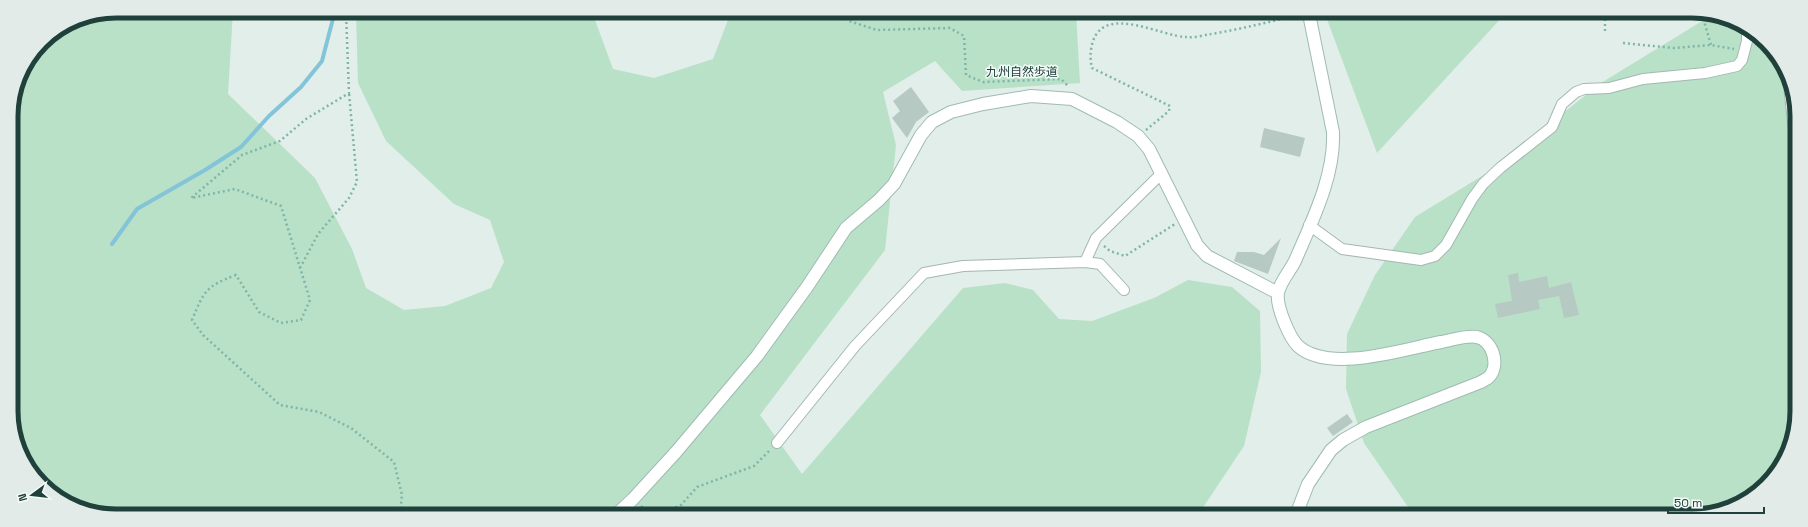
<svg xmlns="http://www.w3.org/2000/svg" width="1808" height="527" viewBox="0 0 1808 527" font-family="'Space Grotesk','Noto Sans JP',sans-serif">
	<rect width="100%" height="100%" fill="#e2eeea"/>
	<!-- green -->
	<path fill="#b9e1c7" d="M116 11H233L228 94 315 178 352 249 366 288 404 310 445 306 491 288 504 262 490 220 454 204 386 141 358 83 356 12H592L613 69 654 78 713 59 731 12 1076 13 1080 83 962 91 935 61 883 92 896 145 885 250 760 415 802 474 963 288 1005 283 1033 290 1059 319 1092 321 1154 298 1188 280 1232 287 1260 311 1261 372 1244 446 1198 515 89 512 42 485 13 431 11 110 19 76 42 42 76 19Z
		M1325 14H1505L1377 153Z
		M1712 15H1719L1766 42 1795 96 1793 438 1761 490 1732 508 1698 516 1415 515 1408 507 1364 443 1346 389 1347 334 1375 275 1415 217 1490 171 1601 83Z"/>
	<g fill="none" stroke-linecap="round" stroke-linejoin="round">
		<!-- stream -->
		<path stroke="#84c4d8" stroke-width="4" d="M112 244 137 209 205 170 241 147 269 116 301 87 322 61 335 11"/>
	</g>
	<!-- building -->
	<path fill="#b7c9c3" d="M911 87 929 112 916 122 907 138 892 118 900 111 893 101Z
		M1264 128 1305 138 1300 157 1260 147Z
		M1281 238 1268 274 1234 261 1237 252H1254L1264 255Z
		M1518 273 1519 282 1547 276 1549 288 1571 282 1579 315 1564 318 1559 296 1538 300 1540 309 1498 318 1495 304 1512 301 1508 275Z
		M1347 414 1353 422 1333 436 1327 428Z"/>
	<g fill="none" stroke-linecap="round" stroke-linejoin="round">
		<defs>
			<path id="street" d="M1789 85 1795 140
				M1309 225 1342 249 1421 260 1435 256 1446 245 1472 199 1483 184 1500 168 1552 127 1562 104 1576 92 1584 89 1609 88 1643 79 1705 73 1737 66 1742 60 1747 41V31
				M1085 262 1100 264 1124 290
				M777 443 855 346 924 273 963 266 1085 262 1096 238 1162 173"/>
			<path id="secondary" d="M617 514 633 499 676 452 757 356 807 287 846 228 879 200 894 184 921 135 932 122 951 112 983 104 1031 96 1072 99 1117 122 1138 136 1149 149 1197 245 1207 256 1278 293
				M1296 515 1308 484 1331 450 1343 440 1366 427 1481 382C1484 380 1487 379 1489 377 1500 365 1493 341 1477 337 1467 335 1452 340 1441 342 1404 349 1329 374 1298 346 1289 337 1276 306 1278 293 1280 282 1290 271 1295 261 1312 221 1335 176 1333 132L1309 14"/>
		</defs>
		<!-- street casing -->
		<use href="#street" stroke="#a4b7b2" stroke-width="12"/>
		<!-- secondary casing -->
		<use href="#secondary" stroke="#9fbbb3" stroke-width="14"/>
		<!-- path -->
		<path stroke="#7fb5a9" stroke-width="2.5" stroke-dasharray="2 3" stroke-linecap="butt" d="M346 12 349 93 306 119 280 141 242 155 191 198 235 189 281 206 310 300 301 320 281 323 259 312 236 275C206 286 204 291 192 320L203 335 280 405 319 412 351 428 394 462 402 495 400 513
			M837 13 849 21 877 30 950 28 964 36 966 75 983 82 1061 79 1069 87
			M1605 14V32
			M1702 14 1711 45
			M1623 43 1674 48 1711 45 1734 49
			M1146 130 1169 111 1170 106 1092 68C1090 60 1090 50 1093 41 1106 4 1162 37 1187 37 1195 38 1204 35 1211 34 1241 29 1269 22 1298 15
			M1104 246 1110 251 1125 256 1175 224
			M300 268 318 234 349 198 357 182 349 93
			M641 506 649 514
			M662 514 681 505 697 487 754 466 769 451"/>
		<!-- street -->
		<use href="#street" stroke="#fff" stroke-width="10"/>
		<!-- secondary -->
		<use href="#secondary" stroke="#fff" stroke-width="12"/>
	</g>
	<g text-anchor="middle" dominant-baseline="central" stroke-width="3" stroke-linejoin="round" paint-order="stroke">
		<!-- street labels -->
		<g font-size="12" fill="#20413b" stroke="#f3faf7">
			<text x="1022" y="72">九州自然歩道</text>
		</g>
	</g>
	<!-- crop -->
	<path d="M0 0H1808V527H0ZM116 18H1692A98 98 0 0 1 1790 116V411A98 98 0 0 1 1692 509H116A98 98 0 0 1 18 411V116A98 98 0 0 1 116 18Z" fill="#e2ebe8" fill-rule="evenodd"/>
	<path fill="none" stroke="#20413b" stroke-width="5" d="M116 18H1692A98 98 0 0 1 1790 116V411A98 98 0 0 1 1692 509H116A98 98 0 0 1 18 411V116A98 98 0 0 1 116 18Z"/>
	<!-- north arrow -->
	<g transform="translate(32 495) rotate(255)" stroke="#f3faf7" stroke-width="3" paint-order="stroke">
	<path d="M0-3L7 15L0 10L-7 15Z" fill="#20413b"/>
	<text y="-6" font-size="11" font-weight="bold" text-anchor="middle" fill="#20413b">N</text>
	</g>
	<!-- scale -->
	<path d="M1668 507v6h96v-6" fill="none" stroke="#20413b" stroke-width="2"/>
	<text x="1674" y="507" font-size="12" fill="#20413b" stroke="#f3faf7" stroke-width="3" paint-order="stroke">50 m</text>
</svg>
